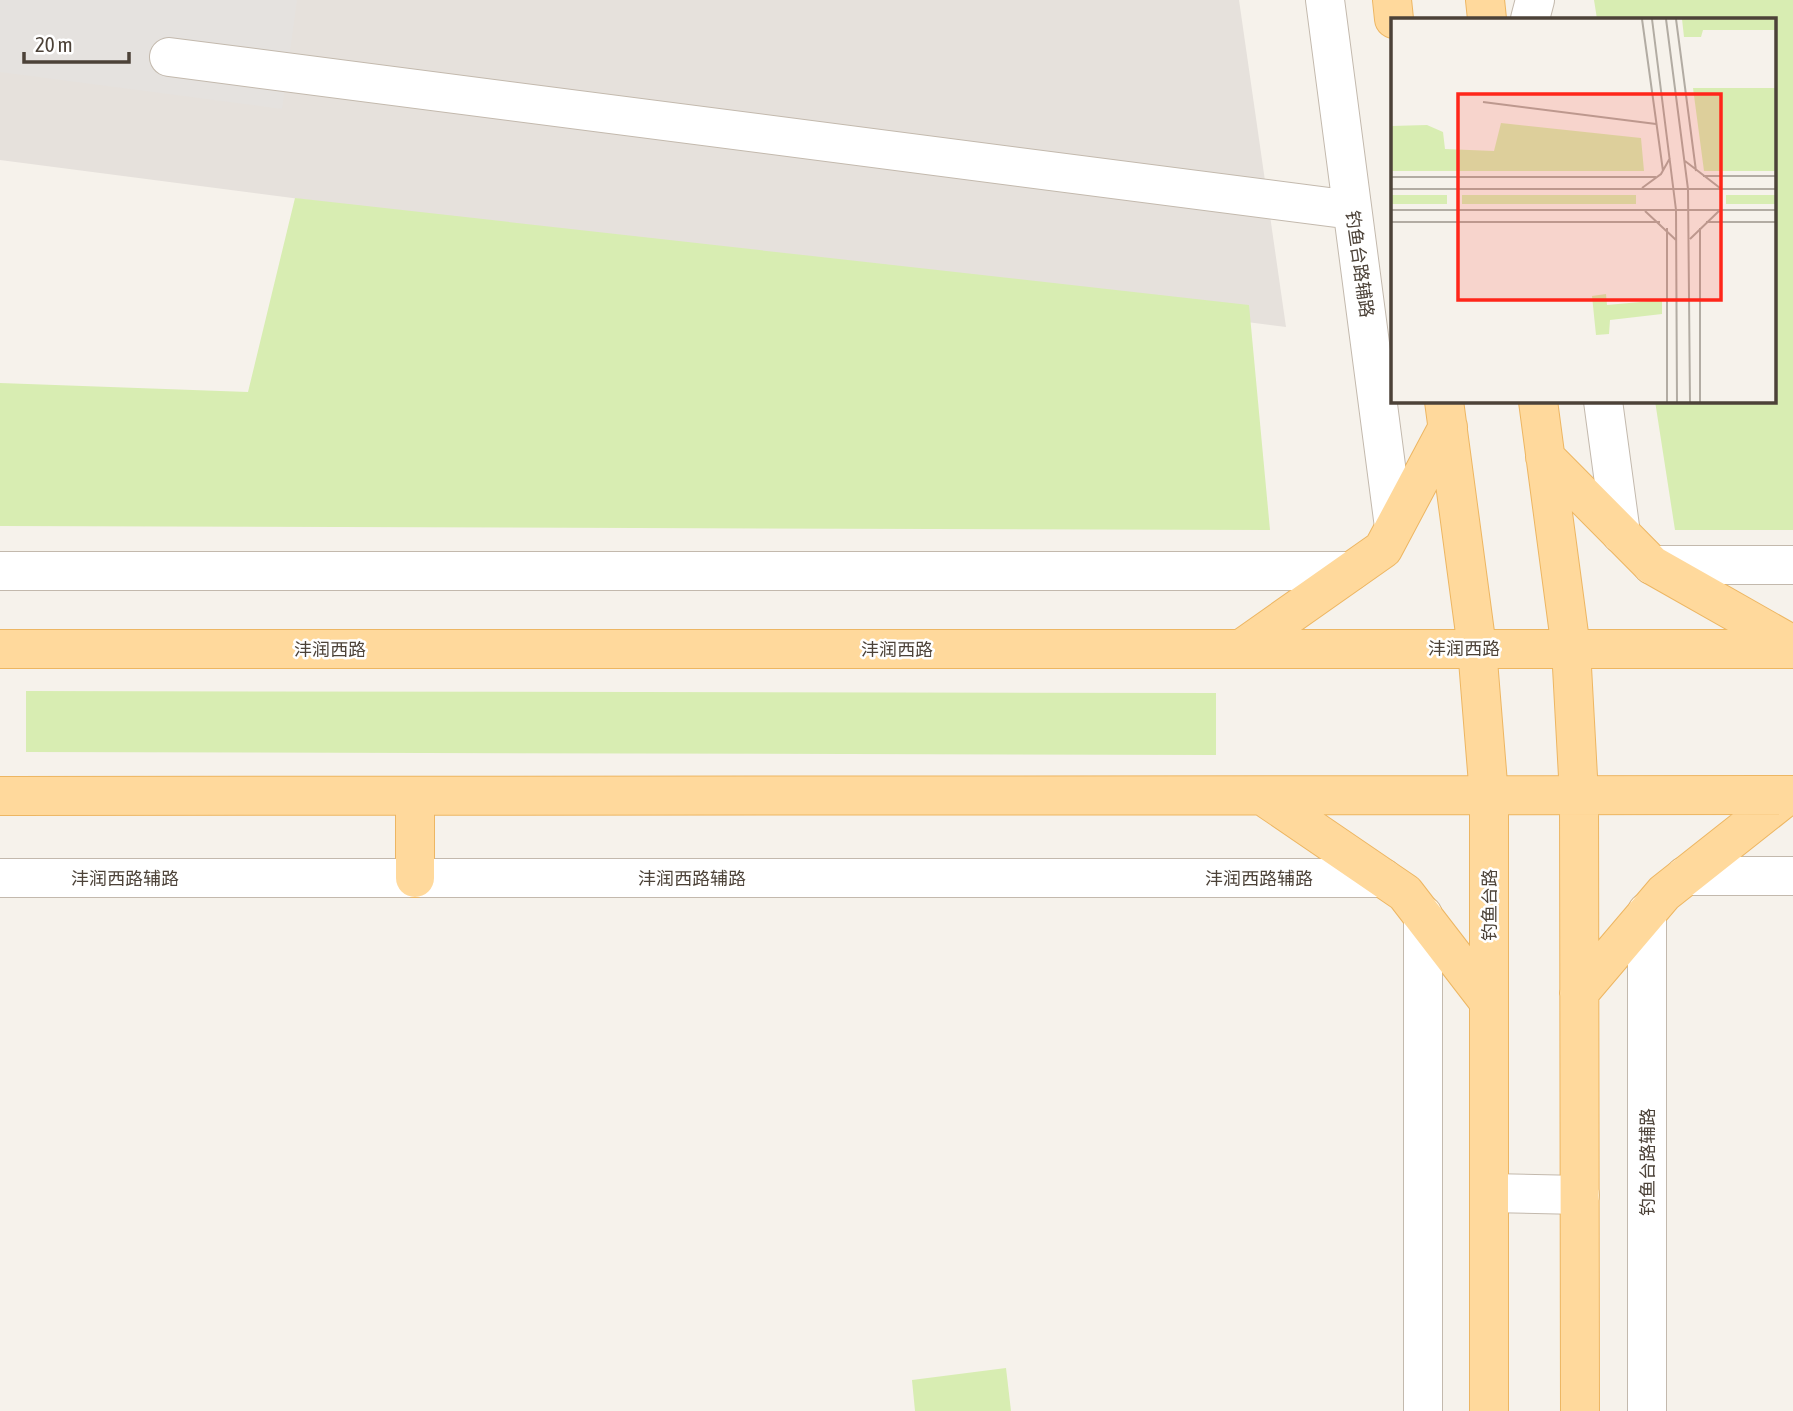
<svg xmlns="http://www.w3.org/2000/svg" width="1793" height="1411" viewBox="0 0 1793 1411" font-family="'Asap Condensed','Noto Sans SC',sans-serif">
	<rect width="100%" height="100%" fill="#f6f2eb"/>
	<!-- industrial -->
	<path fill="#e6e1dc" d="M0 0H1239L1286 327 0 160Z"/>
	<!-- green -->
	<path fill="#d8edb2" d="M1594 0H1793V530H1675L1655 401H1774V19H1597Z
		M295 198 1249 305 1270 530 0 526V383L248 392Z
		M26 691 1216 693V755L26 752Z
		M1006 1368 1011 1411H915L912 1380Z"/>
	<!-- parking -->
	<path fill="#e5e2df" d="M0 0H297L282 109 0 72Z"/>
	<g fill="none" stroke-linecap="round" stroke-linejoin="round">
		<defs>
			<path id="minor" d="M1325 0 1394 527
				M1530 19 1535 0
				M169 57 1352 210
				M1603 401 1621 534
				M1652 565H1793
				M0 571H1351
				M1685 876H1793
				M0 878H1383
				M1647 912V1411
				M1423 915V1411
				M1489 1193 1580 1195"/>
			<path id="major" d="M1392 0 1394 19
				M1485 0 1487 19
				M1444 401 1477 648 1489 796V1411
				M1538 401 1571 649 1579 795 1580 1411
				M1545 457 1652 565 1793 645
				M0 649H1793
				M1241 649 1383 549 1448 427
				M0 796 1793 795
				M415 796V878
				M1263 796 1405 893 1489 1002
				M1579 993 1664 893 1788 795"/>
		</defs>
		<!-- minor casing -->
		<use href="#minor" stroke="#c3b9ad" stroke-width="40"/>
		<!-- major casing -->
		<use href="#major" stroke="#edb662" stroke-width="40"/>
		<!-- minor -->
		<use href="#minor" stroke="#fff" stroke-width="38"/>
		<!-- major -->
		<use href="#major" stroke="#ffd99c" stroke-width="38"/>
	</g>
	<g text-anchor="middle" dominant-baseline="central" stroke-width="5" stroke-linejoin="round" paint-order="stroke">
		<!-- street labels -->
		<g font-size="18" fill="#4c4238" stroke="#fff">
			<text transform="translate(1360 264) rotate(82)">钓鱼台路辅路</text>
			<text x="1464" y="648">沣润西路</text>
			<text x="330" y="649">沣润西路</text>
			<text x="897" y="649">沣润西路</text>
			<text x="125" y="878">沣润西路辅路</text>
			<text x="692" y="878">沣润西路辅路</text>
			<text x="1259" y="878">沣润西路辅路</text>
			<text transform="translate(1489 905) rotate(-90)">钓鱼台路</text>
			<text transform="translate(1647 1162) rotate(-90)">钓鱼台路辅路</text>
		</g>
	</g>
	<!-- overview -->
	<g transform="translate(1391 18)">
		<rect width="385" height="385" fill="#f6f2eb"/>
		<path d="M291 1H385V12H312L310 19H293ZM302 70H385V153H313ZM110 105 250 120 253 153H0V108L36 107 52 114 54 131 103 133ZM0 177H56V186H0ZM71 177H245V186H71ZM335 177H385V186H335ZM215 276 216 287 271 282V296L219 302 218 316 205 317 201 278Z" fill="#d8edb2"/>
		<path fill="none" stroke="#b2aca3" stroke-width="2" d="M251 1 272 153M261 1 285 192 286 384M275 1 297 171 299 384M285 1 305 153M92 84 265 106M294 143 329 170M312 158H385M0 159H265M251 170 270 156 279 140M0 171H385M0 192H385M254 193 285 222M0 204H269M315 204H385M276 210V384M309 210V384M299 221 329 192"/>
		<path fill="#ff261a" fill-opacity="0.15" stroke="#ff261a" stroke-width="3.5" d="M67 76H330V282H67Z"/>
		<rect width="385" height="385" fill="none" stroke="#4c4238" stroke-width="3.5"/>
	</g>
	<!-- scale -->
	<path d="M24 52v10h105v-10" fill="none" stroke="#4c4238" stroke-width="3.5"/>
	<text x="35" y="52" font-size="21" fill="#4c4238" stroke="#ffffff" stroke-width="5" paint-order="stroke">20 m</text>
</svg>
